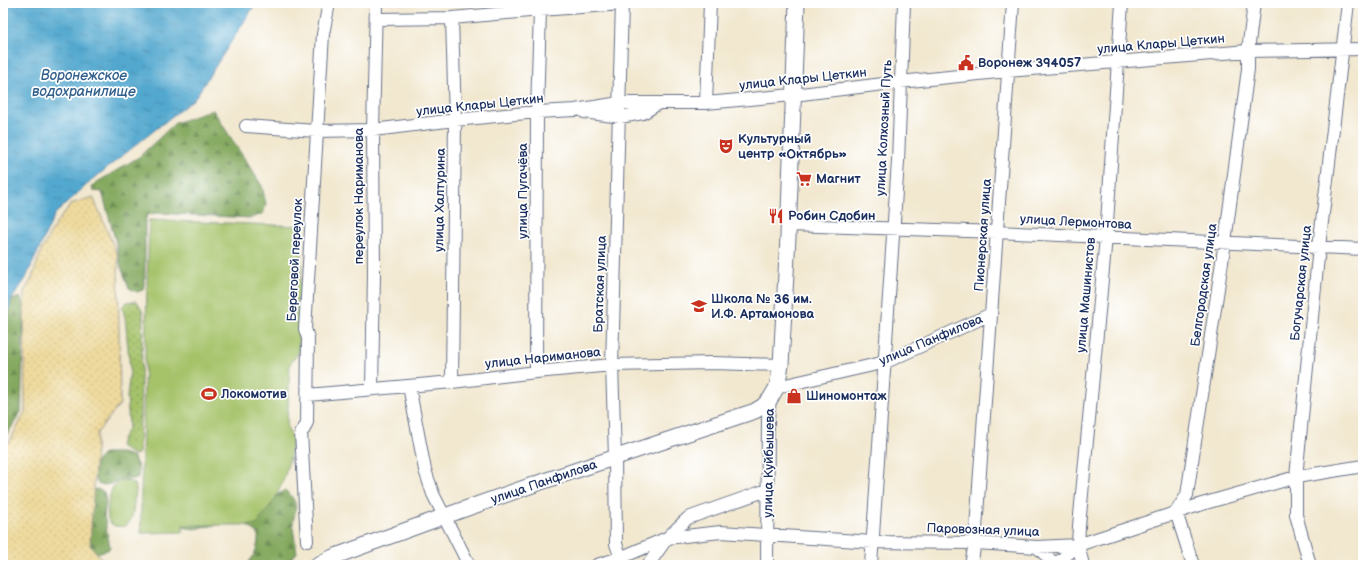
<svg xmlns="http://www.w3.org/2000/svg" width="1366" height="568" viewBox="0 0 1366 568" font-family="'Balsamiq Sans',sans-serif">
	<defs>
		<pattern id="grass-dots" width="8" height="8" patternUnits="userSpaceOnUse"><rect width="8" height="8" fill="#a6c36a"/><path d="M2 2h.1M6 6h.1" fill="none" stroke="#869f5a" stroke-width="1.8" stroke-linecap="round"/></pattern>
		<pattern id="forest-firs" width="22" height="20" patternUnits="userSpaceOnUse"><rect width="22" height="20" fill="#84a95e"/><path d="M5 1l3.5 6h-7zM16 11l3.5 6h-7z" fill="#6b8a51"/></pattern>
		<pattern id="sand-dots" width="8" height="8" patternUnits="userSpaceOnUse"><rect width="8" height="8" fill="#eeda9e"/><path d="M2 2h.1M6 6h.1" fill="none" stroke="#ccbb8a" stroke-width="1.8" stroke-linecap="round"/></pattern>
		<pattern id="water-ripples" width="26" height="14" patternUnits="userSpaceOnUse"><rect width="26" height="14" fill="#53a8cf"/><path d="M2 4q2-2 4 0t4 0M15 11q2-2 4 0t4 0" fill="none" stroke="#4489ab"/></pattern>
	</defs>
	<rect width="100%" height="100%" fill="#fff"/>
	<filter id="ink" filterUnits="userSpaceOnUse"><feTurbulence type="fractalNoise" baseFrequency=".025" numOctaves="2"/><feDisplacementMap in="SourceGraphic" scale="8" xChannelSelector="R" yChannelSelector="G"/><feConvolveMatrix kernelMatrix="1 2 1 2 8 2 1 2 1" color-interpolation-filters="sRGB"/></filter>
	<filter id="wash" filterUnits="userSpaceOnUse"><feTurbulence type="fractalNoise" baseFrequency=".012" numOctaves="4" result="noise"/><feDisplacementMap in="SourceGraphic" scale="16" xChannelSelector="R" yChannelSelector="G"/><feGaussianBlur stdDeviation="0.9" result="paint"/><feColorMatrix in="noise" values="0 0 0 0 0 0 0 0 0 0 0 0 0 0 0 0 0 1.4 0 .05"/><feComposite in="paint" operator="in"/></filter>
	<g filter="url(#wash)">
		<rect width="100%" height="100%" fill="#f2e8d0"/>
		<!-- grass -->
		<path fill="url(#grass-dots)" stroke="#607964" d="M137 301 143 312 139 453 136 455 128 452 120 446 122 439 129 427 127 397 130 369 125 317 122 307 127 302Z"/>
		<!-- forest -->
		<path fill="url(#forest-firs)" stroke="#506c5e" d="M213 110 262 186 266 204 263 214 251 218 156 213 147 215 145 222V278L143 290 137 292 129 288 121 267 115 239 102 192 93 191 92 187 94 184 139 157 175 123Z
			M20 297 24 306 21 412 3 441V349L11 300Z
			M104 453H121L133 456 139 469 138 477C131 481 128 478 122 480 113 482 108 486 99 485L94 477 96 462Z
			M97 489 104 492 106 502 104 516 110 547 108 550 97 553 93 550 89 540 91 490Z
			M285 490C301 505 295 506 293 524 293 533 296 544 297 553L283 565H246C255 557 259 545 258 533L243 523 222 524 194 529 175 526 270 500Z"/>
		<!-- sand -->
		<path fill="url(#sand-dots)" stroke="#84847e" d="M93 197 118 256 120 404 97 433 90 545 107 565H3V446L10 441 25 412 24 292 32 278 41 251 55 225 71 204Z"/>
		<!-- green -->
		<path fill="#a6c36a" stroke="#607964" d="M149 220 302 226 299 352 290 364 287 427 293 439 289 461 284 479 275 499 256 525H183V532L141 533V493Z
			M122 481C126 481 131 481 134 484 138 488 135 496 134 502 133 514 132 530 116 526 112 525 108 522 108 518 106 511 110 490 114 485 116 483 119 482 122 481Z"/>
		<!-- water -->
		<path fill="url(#water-ripples)" stroke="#376c96" d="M3 3H259L253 8 195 98 92 180 55 214 25 280 11 300 3 349Z"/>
	</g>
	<g filter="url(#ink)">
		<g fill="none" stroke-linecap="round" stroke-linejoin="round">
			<defs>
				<path id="minor" d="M622 3 612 365 615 457 616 544 623 564
					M452 18 455 120 452 382
					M377 19 452 18 540 10 622 4
					M706 103 710 3
					M584 112 620 117 643 113 659 103
					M246 126 316 131 373 130 455 120 537 112 575 110 620 103H706L793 95 900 82 1008 71 1248 51 1363 49
					M788 225 997 232 1363 249
					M536 372 537 112 540 10
					M409 386 425 470 433 494 469 565
					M777 387 886 362 991 314
					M372 389 374 273 373 130 376 3
					M308 395 452 382 536 372 612 365 713 363 781 365
					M307 541 301 432 304 429 307 422 308 338 305 329 323 34 329 3
					M1037 547 1056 565
					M597 565 620 558 667 538 721 532 873 542 975 543 1037 547 1078 545 1202 504 1296 477 1363 466
					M648 565 667 538 688 518 767 490
					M767 565 768 419 770 399
					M871 565 898 161 904 3
					M971 565 975 543 1013 3
					M1055 565 1078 545
					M1083 565 1078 545 1079 526 1106 237 1122 3
					M1193 565 1176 512 1187 495 1225 242 1248 69V51L1254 3
					M1310 565 1296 515V477L1319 247 1348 3"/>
				<path id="major" d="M317 565 333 557 445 516 541 482 755 411 763 406 770 399 777 387 781 365 788 237 797 3"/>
			</defs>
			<!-- minor casing -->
			<use href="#minor" stroke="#667086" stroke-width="14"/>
			<!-- major casing -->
			<use href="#major" stroke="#667086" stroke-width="17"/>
			<!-- minor -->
			<use href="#minor" stroke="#fff" stroke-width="12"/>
			<!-- major -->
			<use href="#major" stroke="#fff" stroke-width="15"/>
		</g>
	</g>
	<!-- icons -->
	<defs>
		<symbol id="civic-bare" viewBox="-9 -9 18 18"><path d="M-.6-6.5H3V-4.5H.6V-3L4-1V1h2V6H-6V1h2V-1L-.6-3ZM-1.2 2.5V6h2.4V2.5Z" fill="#c8321e" stroke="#fff" stroke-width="2.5" paint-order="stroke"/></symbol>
		<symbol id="theatre-bare" viewBox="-9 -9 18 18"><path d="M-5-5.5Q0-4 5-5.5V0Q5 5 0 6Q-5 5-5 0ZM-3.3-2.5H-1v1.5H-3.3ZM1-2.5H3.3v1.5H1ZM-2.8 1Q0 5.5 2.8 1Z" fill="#c8321e" stroke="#fff" stroke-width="2.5" paint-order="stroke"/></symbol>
		<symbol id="supermarket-bare" viewBox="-9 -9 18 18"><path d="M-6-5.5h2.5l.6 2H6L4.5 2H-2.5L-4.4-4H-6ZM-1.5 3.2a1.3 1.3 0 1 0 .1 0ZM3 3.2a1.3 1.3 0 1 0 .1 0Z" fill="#c8321e" stroke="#fff" stroke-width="2.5" paint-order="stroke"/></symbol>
		<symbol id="restaurant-bare" viewBox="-9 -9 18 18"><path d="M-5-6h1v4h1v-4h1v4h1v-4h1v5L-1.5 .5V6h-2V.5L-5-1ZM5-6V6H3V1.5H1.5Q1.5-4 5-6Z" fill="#c8321e" stroke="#fff" stroke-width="2.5" paint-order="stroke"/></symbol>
		<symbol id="school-bare" viewBox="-9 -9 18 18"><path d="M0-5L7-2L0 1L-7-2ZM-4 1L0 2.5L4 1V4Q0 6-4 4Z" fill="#c8321e" stroke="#fff" stroke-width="2.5" paint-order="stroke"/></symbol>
		<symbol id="stadium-bare" viewBox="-9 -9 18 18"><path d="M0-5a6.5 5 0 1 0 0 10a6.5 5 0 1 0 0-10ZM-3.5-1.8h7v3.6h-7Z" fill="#c8321e" stroke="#fff" stroke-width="2.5" paint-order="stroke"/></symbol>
		<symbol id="shop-bare" viewBox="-9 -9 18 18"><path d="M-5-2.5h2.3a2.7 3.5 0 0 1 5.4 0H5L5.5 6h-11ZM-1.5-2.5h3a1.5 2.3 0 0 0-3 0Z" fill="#c8321e" stroke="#fff" stroke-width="2.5" paint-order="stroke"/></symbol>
	</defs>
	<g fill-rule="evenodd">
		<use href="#civic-bare" x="955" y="52" width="22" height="22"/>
		<use href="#theatre-bare" x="715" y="135" width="22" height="22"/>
		<use href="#supermarket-bare" x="793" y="168" width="22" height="22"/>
		<use href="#restaurant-bare" x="765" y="205" width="22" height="22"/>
		<use href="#school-bare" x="688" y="295" width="22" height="22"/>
		<use href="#stadium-bare" x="198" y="383" width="22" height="22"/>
		<use href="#shop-bare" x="783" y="385" width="22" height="22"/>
	</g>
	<g text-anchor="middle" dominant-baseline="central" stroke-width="3.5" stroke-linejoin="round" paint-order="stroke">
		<!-- street labels -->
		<g font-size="13" fill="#1b2f5e" stroke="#fff">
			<text transform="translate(1161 44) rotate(-5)">улица Клары Цеткин</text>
			<text transform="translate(803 79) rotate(-6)">улица Клары Цеткин</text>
			<text transform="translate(480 105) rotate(-6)">улица Клары Цеткин</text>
			<text transform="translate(884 128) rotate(-87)">улица Колхозный Путь</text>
			<text transform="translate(523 191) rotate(-90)">улица Пугачёва</text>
			<text transform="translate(359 196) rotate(-90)">переулок Нариманова</text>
			<text transform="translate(440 200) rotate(-89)">улица Халтурина</text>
			<text transform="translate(1076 222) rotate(3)">улица Лермонтова</text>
			<text transform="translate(983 235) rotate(-86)">Пионерская улица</text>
			<text transform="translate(295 260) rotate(-87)">Береговой переулок</text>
			<text transform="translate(1301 283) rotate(-84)">Богучарская улица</text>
			<text transform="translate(600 284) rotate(-88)">Братская улица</text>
			<text transform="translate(1204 285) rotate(-82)">Белгородская улица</text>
			<text transform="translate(1086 295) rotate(-85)">улица Машинистов</text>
			<text transform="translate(931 340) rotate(-23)">улица Панфилова</text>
			<text transform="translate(543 358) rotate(-6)">улица Нариманова</text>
			<text transform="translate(769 463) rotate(-89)">улица Куйбышева</text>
			<text transform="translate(544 482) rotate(-19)">улица Панфилова</text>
			<text transform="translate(983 530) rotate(2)">Паровозная улица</text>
		</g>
		<!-- poi labels -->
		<g font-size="13" font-weight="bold" fill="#1b2f5e" stroke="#fff" text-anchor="start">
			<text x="978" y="63">Воронеж 394057</text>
			<text x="738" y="139">Культурный<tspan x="738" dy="15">центр «Октябрь»</tspan></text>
			<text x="816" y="179">Магнит</text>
			<text x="788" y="216">Робин Сдобин</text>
			<text x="711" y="299">Школа № 36 им.<tspan x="711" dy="15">И.Ф. Артамонова</tspan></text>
			<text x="221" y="394">Локомотив</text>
			<text x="806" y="396">Шиномонтаж</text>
		</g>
		<!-- water labels -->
		<g font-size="14" font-style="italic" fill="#315f8b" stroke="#fff">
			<text x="84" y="75">Воронежское<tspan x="84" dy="16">водохранилище</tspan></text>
		</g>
	</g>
	<!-- margin -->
	<rect width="1366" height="568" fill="none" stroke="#fff" stroke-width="16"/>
</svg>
